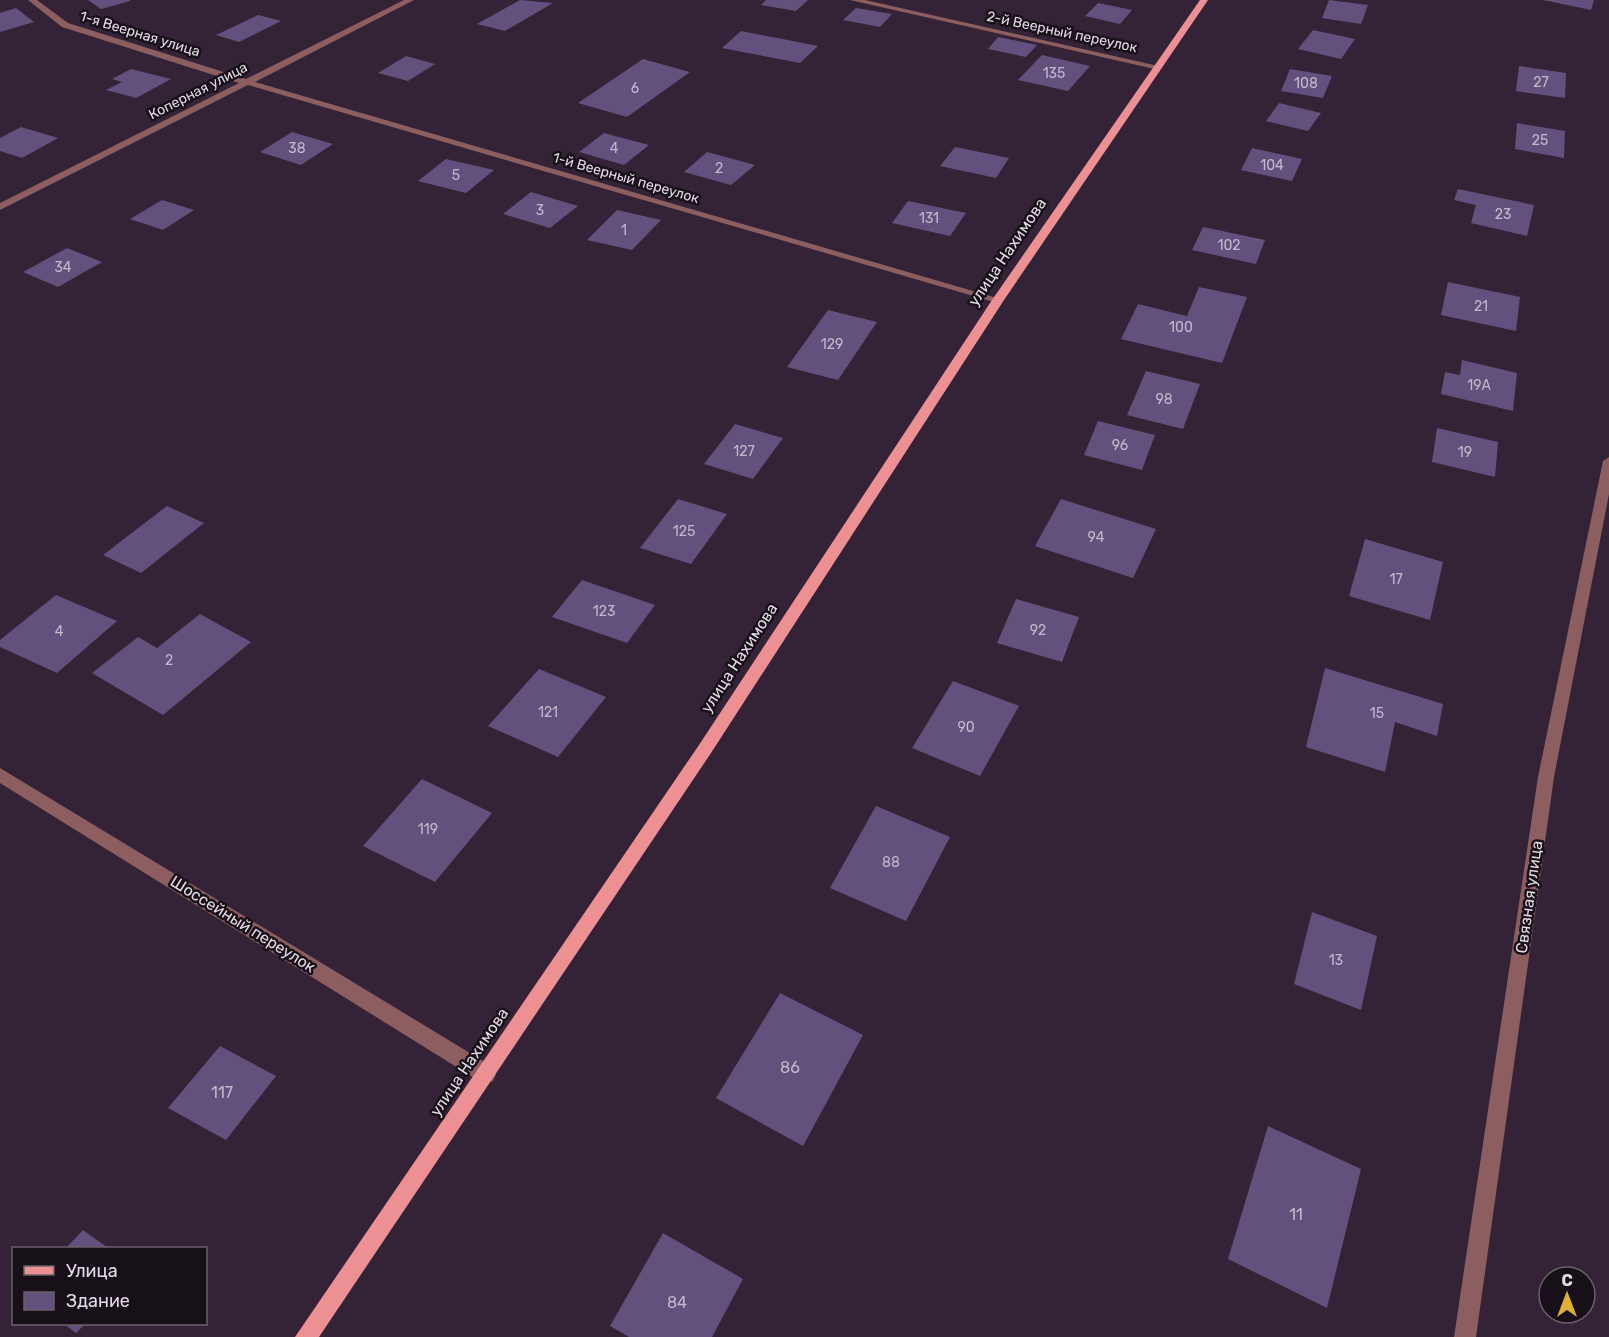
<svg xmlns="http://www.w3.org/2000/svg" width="1609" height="1337" viewBox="0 0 1609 1337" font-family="Rubik,sans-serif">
	<rect width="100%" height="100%" fill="#342336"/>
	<!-- building -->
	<path fill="#62517d" d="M88 0H130V1L101 9Z
		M520 0 553 3 505 31 477 24Z
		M766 0H808L796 11 761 5Z
		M1329 0 1368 5 1361 24 1322 18Z
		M1543 0H1594L1591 10Z
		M1098 3 1132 10 1120 24 1085 16Z
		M16 8 34 22 0 32V13Z
		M856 8 892 14 880 27 843 20Z
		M258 15 281 21 239 42 216 35Z
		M1313 30 1355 39 1341 59 1298 49Z
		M741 31 818 46 800 63 722 48Z
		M998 37 1037 45 1026 57 988 49Z
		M1042 55 1090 66 1068 91 1018 80Z
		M406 56 435 64 408 81 378 73Z
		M643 59 690 72 627 117 578 103Z
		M1519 66 1566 73 1565 98 1516 91Z
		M131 69 171 79 136 98 106 90 122 82 112 79Z
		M1290 69 1332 76 1323 98 1281 91Z
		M1279 103 1321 113 1308 131 1266 121Z
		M1517 123 1565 131 1564 158 1515 149Z
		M21 127 58 138 22 158 0 151V138Z
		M292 132 333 144 301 165 260 152Z
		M604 133 649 145 624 165 579 152Z
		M955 147 1009 158 996 178 940 166Z
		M1252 148 1302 159 1292 181 1241 170Z
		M707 152 755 165 731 185 684 172Z
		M446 159 494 170 466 193 418 181Z
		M1458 189 1534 205 1527 236 1471 223 1476 205 1454 200Z
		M531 192 578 206 550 228 503 214Z
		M162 200 194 210 163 230 130 219Z
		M908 201 966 213 950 236 892 223Z
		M617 210 661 220 632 250 587 240Z
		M1203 227 1265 240 1256 264 1192 250Z
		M67 248 102 262 58 287 23 272Z
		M1448 282 1520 297 1516 331 1441 315Z
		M1199 287 1247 297 1222 363 1121 339 1138 304 1187 316Z
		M828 310 877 322 838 380 787 367Z
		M1462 360 1517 373 1513 411 1441 394 1445 372 1460 375Z
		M1146 371 1200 384 1183 429 1127 415Z
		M1098 421 1155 435 1142 470 1084 455Z
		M735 424 783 438 753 479 704 464Z
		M1437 428 1498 442 1495 477 1432 462Z
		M678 499 727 514 691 564 640 548Z
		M1061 499 1156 529 1133 578 1035 546Z
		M167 506 204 523 141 573 103 555Z
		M1365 539 1443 562 1430 620 1349 596Z
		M582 580 655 605 627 643 552 617Z
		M56 595 117 621 57 673 0 647V640Z
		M1016 599 1079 617 1062 662 997 643Z
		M200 614 251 642 163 715 92 673 138 637 157 648Z
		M1325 668 1443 704 1437 736 1395 722 1385 772 1306 747Z
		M539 669 606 697 558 757 488 726Z
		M953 681 1019 706 980 776 912 748Z
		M422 779 492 813 435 882 363 846Z
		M876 806 950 837 906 921 830 888Z
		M1312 912 1377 936 1361 1010 1294 984Z
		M780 993 863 1035 803 1146 716 1098Z
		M220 1046 276 1076 226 1140 168 1108Z
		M1268 1126 1361 1169 1327 1308 1228 1259Z
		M83 1230 108 1248H66Z
		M663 1233 743 1279 712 1337H629L610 1326Z
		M64 1324H85L76 1333Z"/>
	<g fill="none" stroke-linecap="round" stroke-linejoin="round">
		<!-- minor -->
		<path fill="#8c5e5f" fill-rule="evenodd" d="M28 0H37L68 23 246 79 404 0H414L255 82 1004 300 998 303 994 302 248 85 0 210V203L239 83 62 27Z
			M850 0H865L1163 67 1159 70Z
			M1609 457V494L1554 777 1476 1337H1454L1538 777 1603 461Z
			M0 768 493 1067 496 1074 493 1081 486 1083 479 1081 0 783Z"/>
		<!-- major -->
		<path fill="#ed9093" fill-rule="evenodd" d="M1200 0H1208L1004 300 711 753 319 1337H295L699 745 992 300Z"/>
	</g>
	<g text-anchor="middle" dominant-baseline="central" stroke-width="5" stroke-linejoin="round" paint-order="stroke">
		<!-- far-street labels -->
		<g font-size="14" fill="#e4d9e6" stroke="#171018">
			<text transform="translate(1062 32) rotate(12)">2-й Веерный переулок</text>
			<text transform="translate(140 34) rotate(17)">1-я Веерная улица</text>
			<text transform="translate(198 91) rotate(-27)">Коперная улица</text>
			<text transform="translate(626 178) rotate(16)">1-й Веерный переулок</text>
		</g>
		<!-- number labels -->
		<g font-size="14" fill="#c4b7cc">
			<text x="1054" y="73">135</text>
			<text x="1541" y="82">27</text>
			<text x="1306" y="83">108</text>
			<text x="635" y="88">6</text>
			<text x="1540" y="140">25</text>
			<text x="297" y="148">38</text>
			<text x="614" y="148">4</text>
			<text x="1272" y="165">104</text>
			<text x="719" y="168">2</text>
			<text x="456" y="175">5</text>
			<text x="540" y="210">3</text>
			<text x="1503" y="214">23</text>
			<text x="929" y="218">131</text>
			<text x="624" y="230">1</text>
			<text x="1229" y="245">102</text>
			<text x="63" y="267">34</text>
			<text x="1481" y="306">21</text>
			<text x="1181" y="327">100</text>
			<text x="832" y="344">129</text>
			<text x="1479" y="385">19А</text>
			<text x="1164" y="399">98</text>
			<text x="1120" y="445">96</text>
			<text x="744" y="451">127</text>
			<text x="1465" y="452">19</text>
			<text x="684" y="531">125</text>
			<text x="1096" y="537">94</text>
			<text x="1396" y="579">17</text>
			<text x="604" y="611">123</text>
			<text x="1038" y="630">92</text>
			<text x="59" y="631">4</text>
			<text x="169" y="660">2</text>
			<text x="548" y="712">121</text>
			<text x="1377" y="713">15</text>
			<text x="966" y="727">90</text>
			<text x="428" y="829">119</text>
			<text x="891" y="862">88</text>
			<text x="1336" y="960">13</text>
		</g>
		<!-- street labels -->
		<g font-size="16" fill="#e4d9e6" stroke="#171018">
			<text transform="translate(1007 252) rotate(-56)">улица Нахимова</text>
			<text transform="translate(739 658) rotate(-57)">улица Нахимова</text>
			<text transform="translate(1529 897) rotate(-82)">Связная улица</text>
			<text transform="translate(243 924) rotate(32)">Шоссейный переулок</text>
			<text transform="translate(469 1062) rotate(-56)">улица Нахимова</text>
		</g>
		<!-- near-number labels -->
		<g font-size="16" fill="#c4b7cc">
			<text x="790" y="1067">86</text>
			<text x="222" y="1092">117</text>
			<text x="1296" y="1214">11</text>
			<text x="677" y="1302">84</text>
		</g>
	</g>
	<!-- legend -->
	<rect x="12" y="1247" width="195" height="78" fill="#171018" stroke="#69606a" stroke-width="1.5"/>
	<rect x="24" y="1266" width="30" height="9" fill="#ed9093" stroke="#69606a" stroke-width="1.5"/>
	<text x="66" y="1277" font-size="18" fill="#e4d9e6">Улица</text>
	<rect x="24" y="1292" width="30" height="18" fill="#62517d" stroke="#69606a" stroke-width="1.5"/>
	<text x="66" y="1307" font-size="18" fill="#e4d9e6">Здание</text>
	<!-- north arrow -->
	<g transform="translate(1567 1295)"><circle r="28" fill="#171018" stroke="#69606a" stroke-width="1.5"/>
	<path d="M0-4.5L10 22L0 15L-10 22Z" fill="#deb133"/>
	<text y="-9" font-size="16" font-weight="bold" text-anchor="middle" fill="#e4d9e6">С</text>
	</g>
</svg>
